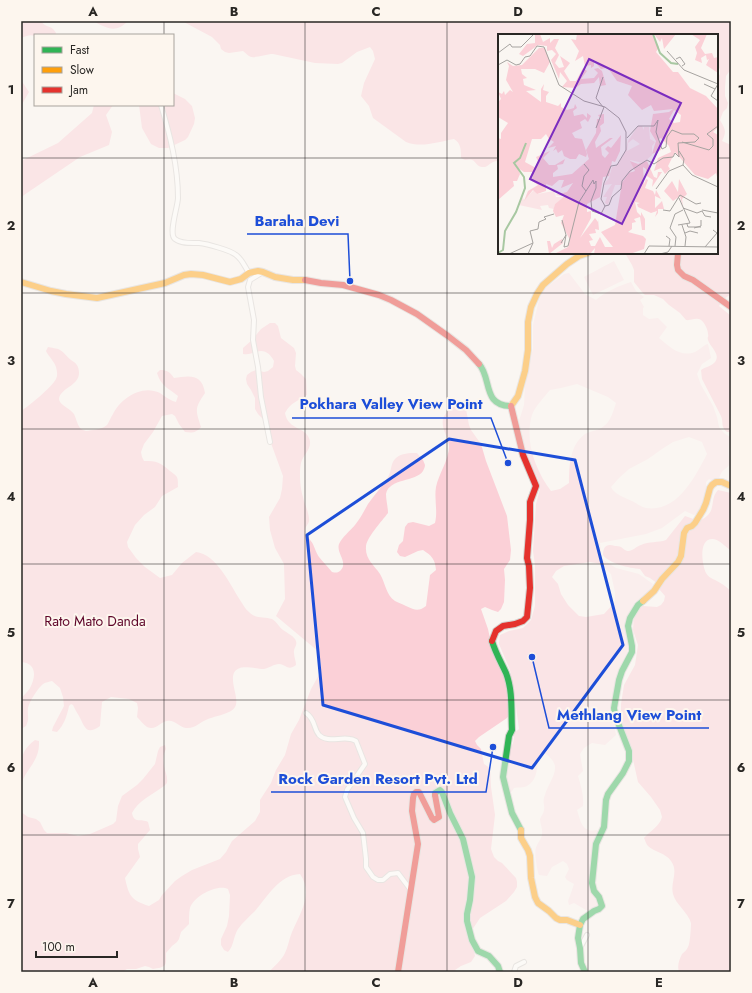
<svg xmlns="http://www.w3.org/2000/svg" width="752" height="993" viewBox="0 0 752 993" font-family="Jost,sans-serif">
	<rect width="100%" height="100%" fill="#faf6f2"/>
	<!-- green -->
	<path fill="#fae4e6" fill-rule="evenodd" d="M614 261 624 280 593 295 584 277Z
		M569 273 585 294 596 300C606 291 619 286 631 282L636 291 644 297 640 300 644 307 643 308V315L649 319 658 318 667 327 659 338C669 346 680 358 695 352 700 350 703 345 708 344L711 358 702 364 697 374 701 385 713 406 717 417 719 427 724 433 730 437C728 446 728 454 730 464 725 471 722 468 719 479L715 482 709 479 706 482C707 493 704 510 694 515L685 511 662 528 646 534 600 543 602 559 616 568 639 574 653 584 649 593 635 602 630 611 628 617 629 644 627 653 619 670 614 693V725L616 735 605 745 592 743 584 748 580 754 583 771 578 776C581 786 584 796 583 806L577 810C581 822 582 833 597 830L599 832 595 837 589 876 590 889 598 902V910H586L574 903 569 905 568 901 571 893 574 884 567 880 565 877 569 869 567 864 563 861 552 867 547 876 539 875C537 870 534 852 536 848 537 843 542 839 542 834 543 829 540 824 540 819 541 816 544 813 544 810 545 804 542 802 545 795 547 786 556 776 555 766 554 761 550 757 546 754L541 753C535 764 540 779 527 786 524 788 518 787 514 788L510 794C505 781 506 765 509 752 510 748 512 746 513 743 514 740 514 736 514 733L519 729 515 699 510 670 499 644 500 635 509 631 523 628 531 620 535 606V565L533 551 536 504 540 489 538 479 525 454 519 421 524 405 525 386 533 348V325L539 300 542 293 547 287 564 274ZM577 384 608 397 616 403C612 415 610 425 597 430 593 431 588 432 585 434 570 445 569 465 569 483L560 489 551 491C536 471 524 441 532 415 534 408 545 396 550 390L561 388ZM689 437 702 442 707 454C695 477 677 513 646 508 641 507 636 503 632 501 625 498 614 494 611 487L619 478 629 469 648 459 662 449 673 442ZM590 562 601 564 611 574 615 592V602L604 614 586 617 579 616 568 605 561 594 558 584 552 577 556 571 564 566Z"/>
	<!-- forest -->
	<path fill="#fbd0d7" d="M21 21H41C42 22 44 25 45 25 50 28 52 26 56 33L55 35 35 36C30 34 26 36 21 38Z
		M93 21H128C115 34 107 28 93 21Z
		M182 21H731V69L726 76 725 87V96L728 103 727 108 723 112 720 120C725 129 727 131 722 141L731 145V294L724 299 719 306 731 316V432H727C720 426 724 423 721 416L702 379 701 370C705 367 712 366 715 362 721 354 710 347 708 340 707 336 709 338 708 334 708 329 704 322 701 320 695 317 691 321 686 320L680 313 669 305 663 299 654 295H645L642 292 634 282V270L632 265 625 253H717V79L720 74V69L717 66V35H499V161C490 160 489 168 482 167 474 166 477 157 465 160L461 158C461 150 461 143 454 139 438 142 421 148 406 142L373 118 369 106 361 96 364 83 375 59 373 51 370 47 357 52 342 63 338 64 315 63 273 54C266 54 256 58 251 57 248 56 246 53 243 51L229 53 225 52 221 49 220 45 212 37Z
		M21 80 29 92 21 106Z
		M173 93 185 99 192 106 195 118 194 124 188 137 185 140 168 148H159L151 144 142 128 139 105H173Z
		M94 105H113L106 115 112 132 109 145 80 157 24 195 21 198V161L58 143 92 113Z
		M270 323H275L278 326 281 338 294 348 296 353 295 366 296 370 301 374 306 379 307 395C297 402 291 402 285 413 288 431 307 426 310 441 311 450 303 455 301 463 299 472 300 488 303 497 304 503 310 515 309 521 308 526 304 526 305 535 315 543 313 547 319 557 323 562 328 567 332 572 336 573 338 573 341 570 348 562 336 553 339 544 342 537 350 531 355 525 360 519 364 511 368 504 374 495 382 487 388 477 392 471 390 463 396 458 402 453 409 453 417 453L423 460 425 465C425 467 424 469 423 471 416 482 389 478 386 494 386 500 388 507 388 513 382 521 366 538 366 547 365 559 374 565 380 574 385 582 386 595 395 601 398 603 403 604 406 606 415 610 418 612 426 606L430 575 436 570C435 559 432 556 423 550L418 551 405 557 400 556 397 552 399 545 403 541 405 527 408 523 413 522 429 526 435 523C438 511 434 499 436 487 439 473 449 460 449 446 448 436 441 429 443 419 444 414 454 404 459 403L463 404 466 409 469 425 471 430 481 444 486 461 507 516 511 550 510 560 504 569 505 580 504 602 501 609 498 612 492 610 485 607 481 609 488 629 491 643 505 677 509 694 510 713 507 718 479 737 475 741 477 745 481 749 484 764 490 768 491 787 495 815 491 849 494 857 498 861 502 863 516 878 517 882V887L514 892 506 901 480 918 472 930 471 936 475 956 471 962 461 966 455 970 457 972H269C274 966 282 960 285 953 288 947 289 939 292 932 300 913 314 894 300 874 279 875 267 897 255 911 249 917 243 922 238 929 233 937 234 946 228 952L224 950 221 945V939L227 926 229 916 230 895 228 889C217 884 194 896 190 908 189 912 189 919 189 924L181 932 179 939 177 942 172 946 166 953C166 965 168 967 153 969L149 967 145 966 136 969H127L122 972H21V812L28 817 36 819 40 822 44 830 47 833H66L78 836 90 834 113 824 116 821 118 806 122 796 137 785 143 779 155 764 158 751 160 747 165 745 166 749C163 754 163 760 164 766 165 772 168 776 167 783L164 786C153 794 138 801 132 813 134 824 141 818 148 822L150 830 138 844V849L140 857 125 878C129 896 131 900 149 906L159 900 162 895 175 881 182 876 192 870 220 859 226 852 232 841 255 821 260 812V800L271 783 276 770 285 755 291 734 299 720 311 689 320 673 321 666 319 652 276 616 285 599 284 564 275 548 270 530 269 517 280 498 282 489 283 476 268 435 267 423 258 414 255 409V398L251 390 247 384 246 379 247 375 251 372 256 370 264 372 268 371 273 367 274 361C270 354 265 349 256 352 251 353 249 355 243 354V348L252 340 261 329Z
		M48 347C51 348 57 348 60 350 64 352 67 357 71 360 76 363 79 366 79 373 79 386 60 388 59 399 59 405 70 408 74 414 76 418 77 424 80 428 82 430 84 430 86 431 92 430 101 430 107 425 109 422 111 417 113 414 120 400 138 387 154 391 162 392 167 400 176 402L178 396C168 388 161 386 157 373L160 370C167 370 170 372 174 378 189 376 202 373 205 393 195 408 195 409 201 427 196 433 192 433 185 432L179 424 175 416 172 414 162 416 153 432 144 444 141 452 142 457 144 461C157 461 160 462 170 471 178 477 178 476 178 487L162 496 155 507 144 515 135 525 127 542 128 547 136 558 145 567 160 578 172 575 182 563 196 552C216 554 230 584 240 600 243 604 245 609 249 612 255 619 264 616 272 619 277 622 279 627 283 630 287 633 292 635 295 639 299 646 293 647 294 653 294 657 296 661 296 665 288 671 287 665 279 664 274 664 269 668 264 669 258 669 245 666 240 668 224 673 241 698 235 707 231 714 215 716 208 719 200 722 195 729 186 728 179 727 174 719 167 721 160 722 156 731 147 727 144 725 140 720 137 717L138 708 137 703 129 699 111 697 102 702 100 726C86 736 85 727 79 716 77 713 75 709 73 705L71 704 69 706C67 716 64 725 57 732L52 731 53 727 64 706 63 697 60 688 52 681C49 682 46 682 43 684 38 688 29 702 28 708 27 716 30 718 26 726L21 729C21 723 20 705 21 700 22 696 28 692 30 688 36 677 37 663 21 662V411C29 406 52 387 56 379 58 375 57 371 56 367 54 361 49 357 46 351Z
		M718 490 731 493V551C727 548 719 539 713 539 698 538 702 565 706 573 709 579 717 580 722 584 725 586 728 588 731 592V972H679C677 966 679 960 682 954 684 952 687 950 688 947 690 944 691 927 691 923 688 912 676 905 673 894 670 882 679 872 671 861 666 853 654 852 648 846 646 844 645 840 644 838 650 831 660 826 662 817L660 810 651 797 638 782 630 746 624 733 621 722V704L624 685 635 665 638 645 633 630 634 614 637 608 643 606 657 607 661 605 664 601 665 596 659 589 658 584 650 578 645 576 640 569C629 568 610 564 603 555 603 546 607 543 615 546 617 546 619 546 621 547 624 549 625 551 629 551 634 550 637 546 641 545 649 541 658 543 666 540L685 516 699 521C719 512 708 501 718 490Z
		M35 740 39 741C40 763 25 768 21 786 21 767 17 753 35 740Z"/>
	<g fill="none" stroke-linecap="round" stroke-linejoin="round">
		<defs>
			<path id="street" d="M161 105C170 135 178 166 178 198 178 206 168 234 175 239 181 244 192 243 199 243 207 244 230 250 236 255 242 259 245 267 249 273
				M263 272 250 280 248 287 254 320 253 340 258 367 261 397 270 442
				M306 713C316 720 313 728 319 735 327 743 340 737 350 739 352 739 354 740 356 741L365 764 347 790 345 797 354 818 363 833 366 859V867L373 877 378 880H383L390 874 398 873 410 889
				M580 948 587 935
				M514 972 516 966 524 962"/>
			<path id="fast" d="M479 364C492 378 482 406 511 406
				M492 641C495 652 501 662 506 673 513 691 511 711 512 730L509 736 503 777 512 813 521 830
				M435 795V793L440 790 442 792 450 813 463 839 472 877 470 900 467 914V921L472 940 478 951 489 956 498 966 500 972
				M585 972 581 963 580 948 578 938 580 925 583 919 594 911 599 909 602 906 599 897 594 891 592 883 596 844 604 827 606 800 608 794 623 773 629 761V751L615 715 614 708 619 680 622 671 632 652V646L628 626 630 618 638 605 643 601"/>
			<path id="slow" d="M21 282 51 291 66 294 97 298 165 283 184 275 191 274 203 275 230 282 241 279 249 273 258 271 263 272 275 277 293 280H305
				M511 406 518 396 525 371 528 350V322L531 307 537 294 543 285 567 264 579 256 588 253
				M643 601 654 591 662 579 678 562 681 556 684 533 687 528 692 526 695 523 703 510 706 503 710 488 712 485 716 482H722L731 486
				M521 830V838L528 850 530 856 531 878 535 897 538 903 549 911 556 918 560 920H567L580 925"/>
			<path id="jam" d="M678 253 677 265 678 270 684 276 693 280 731 307
				M305 280 321 283 343 285 379 295 391 300 417 314 448 336 466 350 479 364
				M492 641 496 631 503 626 515 624 523 621 527 617 530 588 529 566 527 558 530 520V502L536 486 523 455 511 406
				M398 972 418 844 412 811 413 798 414 794 416 792H419L432 818 434 820 439 817 435 795"/>
		</defs>
		<!-- street casing -->
		<use href="#street" stroke="#d4d1ce" stroke-width="6"/>
		<!-- fast casing -->
		<use href="#fast" stroke="#d4d1ce" stroke-width="8"/>
		<!-- slow casing -->
		<use href="#slow" stroke="#d4d1ce" stroke-width="8"/>
		<!-- jam casing -->
		<use href="#jam" stroke="#d4d1ce" stroke-width="8"/>
		<!-- street -->
		<use href="#street" stroke="#fefefd" stroke-width="4"/>
		<!-- fast -->
		<use href="#fast" stroke="#30b455" stroke-width="6"/>
		<!-- slow -->
		<use href="#slow" stroke="#ff9f0a" stroke-width="6"/>
		<!-- jam -->
		<use href="#jam" stroke="#e5322d" stroke-width="6"/>
	</g>
	<!-- marked area -->
	<path d="M0 0H752V993H0ZM449 439 575 460 623 645 532 768 323 705 307 535Z" fill="#faf6f2" fill-opacity=".55" fill-rule="evenodd"/>
	<path fill="none" stroke="#1d4ed8" stroke-width="3" stroke-linejoin="round" d="M449 439 575 460 623 645 532 768 323 705 307 535Z"/>
	<!-- grid -->
	<path fill="none" stroke="#292724" stroke-width="1" stroke-opacity="0.55" d="M164 21V35M305 21V972M447 21V972M588 21V35M164 105V972M21 158H499M717 158H731M588 253V972M21 293H731M21 429H731M21 564H731M21 700H731M21 835H731"/>
	<g text-anchor="middle" dominant-baseline="central" stroke-width="4" stroke-linejoin="round" paint-order="stroke">
		<!-- park labels -->
		<g font-size="14" fill="#5e0529" stroke="#fdf6ee">
			<text x="95" y="621">Rato Mato Danda</text>
		</g>
	</g>
	<!-- overview -->
	<g transform="translate(498 34)">
		<rect width="220" height="220" fill="#faf6f2"/>
		<path d="M140 92H144L146 96V93H151L152 105 157 108 154 112V121L145 129 132 126 136 134 123 151H117L110 171 107 169 109 163H105L114 150 106 151 107 149 111 144 114 133 118 132 127 118 130 107ZM135 105 142 110 129 117 130 109ZM36 156 39 160 56 157 58 163H67L57 170 56 175 51 174 50 171 42 172 44 176 21 171 24 162 26 166Z" fill="#fae4e6" fill-rule="evenodd"/>
		<path d="M37 0H42L45 8 52 4V9L56 5H61L57 14 61 21 57 29 61 34 66 33 62 22 72 29 66 37 72 47H78L85 34 89 37 83 45 96 44 100 39 96 35 100 34 104 37 108 51 102 52 101 43 96 49 83 50 77 54 64 53 69 47 62 38 61 45 53 26 58 20 54 16 49 17V12L40 11 25 22 21 20 29 10 37 9ZM79 0H154L161 13 158 18 175 38H180L192 54 208 62 220 75V93L215 98 220 101V146L218 139 210 145 197 141 177 118 170 132 172 135 167 140 163 134 156 137 160 124 173 118 171 112 163 104 161 105 163 116 154 120 158 107 152 97 155 80 171 78 175 75 156 77 153 71 144 76 130 61 134 52 119 47 112 37 108 34 103 35 96 27V32L93 34V31L87 32 85 22 77 27 81 17 73 5 78 6ZM176 76 183 81 182 88 176 89 171 85ZM156 0H178L166 15 164 4 162 8ZM209 0 203 14 207 20 214 19 216 24 220 23V39L208 31 211 25 209 26 208 21 203 24 204 29 197 26 199 19 197 13 202 6 193 0ZM41 14H47L52 28 46 39 37 35H23L24 40 29 44 25 45 26 51 38 56 28 57 43 68V55L46 50 45 56 51 58 48 62V68L60 72 63 69V73L69 76 76 74 77 70 79 74 75 77 76 82 85 80 89 84V79L93 82 90 88 87 85 82 88 84 94 74 99 77 104 84 105 89 120 88 123 81 120 78 125H72L66 122 64 116 60 119 58 115 55 117 58 112 50 114 56 108 53 106 50 110 51 105 48 100 43 105H34L27 128 38 134 41 129 38 123 52 117 45 124 51 131H57L67 125 65 130 59 131 60 135 55 139V143L74 140 91 125 88 116 98 99 99 85H103L100 81 106 80V89L102 92 103 97 97 108 98 114 112 104H115L103 113 104 121 107 124 111 119 107 115 110 112 113 114 123 101 122 117 117 128 114 127 111 142 105 143 102 163 89 170V178L93 177V184L82 204 97 184 100 188V185L101 196 97 195 98 199 91 200 95 206 91 207 93 212H97L102 203 107 213H115L103 198 117 191 124 149 131 139 137 137 132 127 140 130 149 127 156 143 159 144 160 138H164L154 153 155 146 149 142 148 135 145 133 146 150 148 145 150 146 147 154 155 157 157 161 158 156 163 165 157 162V174L164 167 166 175H160V179L157 183 159 177 153 179 140 173 139 170 142 169 137 168 139 178 143 182V178L147 185V196H144L142 183 136 185 138 188 134 189V195L130 198 145 202 148 205 146 215 132 220H96L97 214 92 220H56L70 213 72 206 63 189 66 181 58 183 55 177 57 170 67 162 57 161 69 158 75 149 63 154 66 146H61L54 152 48 150V157L39 160 35 156 26 167 30 157 40 151 34 147 35 138H26L20 134 22 140 19 147H15L16 152 0 166V104L3 105V99L10 89 0 83V68L3 65 0 58 4 60 6 57 7 61 12 56 15 58 8 46 11 32 9 28 15 32 24 31ZM181 145 189 160 184 165 185 173 182 162 175 167 166 157 174 147 180 158ZM64 205 65 209 51 220 49 207H52L54 214 56 210Z" fill="#fbd0d7" fill-rule="evenodd"/>
		<path fill="none" stroke="#a8c8a2" stroke-width="2" d="M155 0 162 19 173 29 180 30M0 219 5 216 7 197 18 178 27 154 26 143 16 129 22 124 28 109"/>
		<path fill="none" stroke="#a6a3a0" stroke-width="1" d="M169 17 186 36 220 50M0 19 12 10 14 13H23L36 0M178 25 182 23 187 30 184 32M0 31 9 26 18 31 22 30 27 23 32 22 39 12 46 13 61 51 86 67 107 73 121 84 128 98V116L119 131 113 132 106 149 103 165 107 172M105 43 98 64 105 73M206 50 217 55M220 50 213 62 220 67M98 94 106 73M184 108 211 116 215 112V105L209 100 220 92M181 117 186 125 185 131 194 141 220 153M86 130 91 136 86 142 84 152 88 157M158 155 171 137 185 131M185 174 199 179 204 177 207 182 213 183M165 176 172 177 182 161 198 170 203 169M204 176 220 179M94 177 103 180 107 172 111 171 114 163 123 155 124 147 132 137 149 126 156 130 165 124 175 123 177 119 181 123 180 109 197 108 201 104 196 100H184L174 96 169 103 168 113 164 115 158 98 160 86 156 92H140L129 104M64 186 68 201M189 190 190 193H203M180 191 192 189 181 164M184 191 188 203 187 212M196 194 203 192V186M32 197 40 195 41 188 48 185 46 183 56 180M32 197 35 209M187 199 192 197 200 199M168 202 172 205 171 212M63 209 68 201 66 213 70 212 81 168 95 146 96 150 98 147V154L93 167 94 177M177 212 178 203 172 194 177 180 185 176M207 213 219 199 215 196M11 220 35 209 30 220M146 220 151 212 220 213M162 220 170 218 174 212"/>
		<path fill="#7b2cbf" fill-opacity="0.15" stroke="#7b2cbf" stroke-width="2" d="M91 25 183 69 124 190 32 145Z"/>
		<rect width="220" height="220" fill="none" stroke="#292724" stroke-width="2"/>
	</g>
	<!-- callouts -->
	<path fill="none" stroke="#1d4ed8" stroke-width="1.5" d="M350 281L348 234H247M508 463L491 418H292M532 657L549 728H709M493 747L486 792H271"/>
	<g fill="#1d4ed8" stroke="#fdf6ee" stroke-width="1.5">
		<circle cx="350" cy="281" r="4"/>
		<circle cx="508" cy="463" r="4"/>
		<circle cx="532" cy="657" r="4"/>
		<circle cx="493" cy="747" r="4"/>
	</g>
	<g font-size="15" text-anchor="middle" font-weight="bold" fill="#1d4ed8" stroke="#fdf6ee" stroke-width="4" stroke-linejoin="round" paint-order="stroke">
		<text x="297" y="226">Baraha Devi</text>
		<text x="391" y="409">Pokhara Valley View Point</text>
		<text x="629" y="720">Methlang View Point</text>
		<text x="378" y="784">Rock Garden Resort Pvt. Ltd</text>
	</g>
	<!-- border -->
	<rect width="752" height="993" fill="none" stroke="#fdf6ee" stroke-width="44"/>
	<!-- legend -->
	<rect x="34" y="34" width="140" height="72" fill="#fdf6ee" stroke="#a8a39d"/>
	<rect x="42" y="47" width="20" height="6" fill="#30b455" stroke="#a8a39d"/>
	<text x="70" y="54" font-size="12" fill="#292724">Fast</text>
	<rect x="42" y="67" width="20" height="6" fill="#ff9f0a" stroke="#a8a39d"/>
	<text x="70" y="74" font-size="12" fill="#292724">Slow</text>
	<rect x="42" y="87" width="20" height="6" fill="#e5322d" stroke="#a8a39d"/>
	<text x="70" y="94" font-size="12" fill="#292724">Jam</text>
	<!-- scale -->
	<path d="M36 951v6h81v-6" fill="none" stroke="#292724" stroke-width="2"/>
	<text x="42" y="951" font-size="12" fill="#292724" stroke="#fdf6ee" stroke-width="3" paint-order="stroke">100 m</text>
	<rect x="22" y="22" width="708" height="949" fill="none" stroke="#292724" stroke-width="1.5"/>
	<g font-size="13" text-anchor="middle" font-weight="bold" fill="#292724">
		<text x="93" y="16">A</text>
		<text x="234" y="16">B</text>
		<text x="376" y="16">C</text>
		<text x="518" y="16">D</text>
		<text x="659" y="16">E</text>
		<text x="11" y="94">1</text>
		<text x="741" y="94">1</text>
		<text x="11" y="230">2</text>
		<text x="741" y="230">2</text>
		<text x="11" y="365">3</text>
		<text x="741" y="365">3</text>
		<text x="11" y="501">4</text>
		<text x="741" y="501">4</text>
		<text x="11" y="637">5</text>
		<text x="741" y="637">5</text>
		<text x="11" y="772">6</text>
		<text x="741" y="772">6</text>
		<text x="11" y="908">7</text>
		<text x="741" y="908">7</text>
		<text x="93" y="987">A</text>
		<text x="234" y="987">B</text>
		<text x="376" y="987">C</text>
		<text x="518" y="987">D</text>
		<text x="659" y="987">E</text>
	</g>
</svg>
